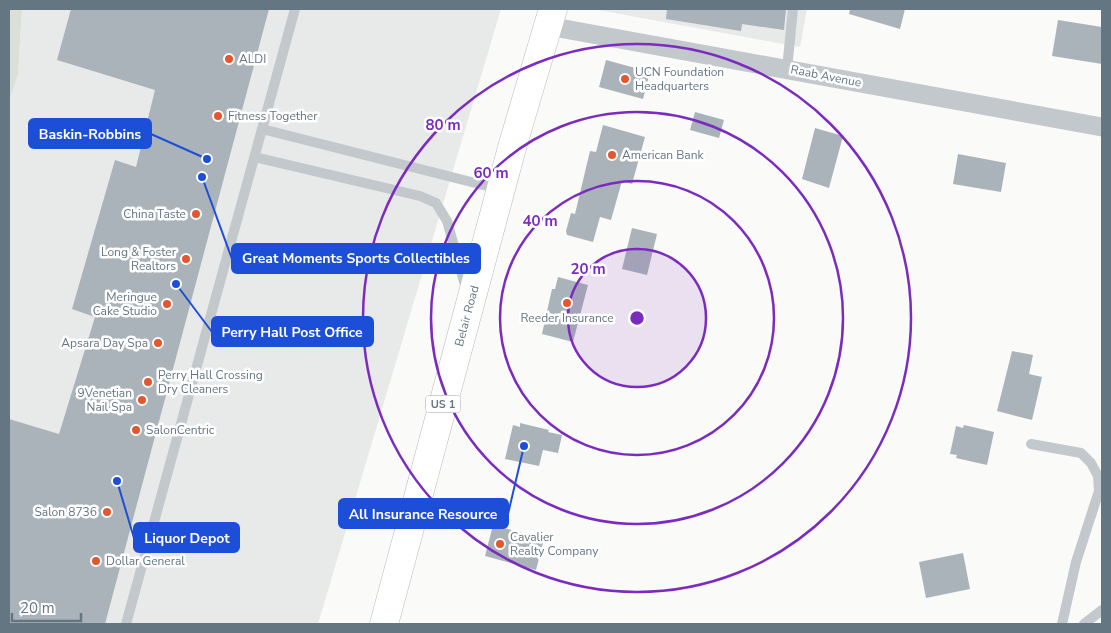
<svg xmlns="http://www.w3.org/2000/svg" width="1111" height="633" viewBox="0 0 1111 633" font-family="'Nunito Sans',sans-serif">
	<rect width="100%" height="100%" fill="#fafaf8"/>
	<!-- built -->
	<path fill="#e8e9e9" d="M22 9H501L318 624H9V101L18 75Z
		M593 9H807L800 47Z"/>
	<!-- green -->
	<path fill="#dadfd7" d="M9 9H22L18 75 9 101Z"/>
	<!-- building -->
	<path fill="#aab3b9" d="M71 9H269L105 624H9V419L59 434 95 317 72 309 115 160 136 167 155 90 57 60Z
		M667 9H786L784 30 742 24 741 31 666 19Z
		M850 9H905L900 29 849 14Z
		M1058 20 1102 27V64L1052 56Z
		M606 60 650 72 643 99 599 87Z
		M695 112 724 120 719 138 690 130Z
		M603 125 645 137 632 184 622 181 611 220 600 217 593 242 567 235 566 231 571 213 575 214 590 151 596 152Z
		M815 128 843 136 829 188 802 179Z
		M958 154 1006 163 1001 192 953 184Z
		M632 228 657 234 647 275 622 269Z
		M558 277 588 285 573 342 542 334 552 289H555Z
		M1012 351 1033 355 1029 374 1042 377 1032 420 997 411Z
		M520 423 549 430 548 432 562 435 558 453 543 450 539 466 505 459 513 425 520 427Z
		M964 425 994 432 987 465 956 458 957 455 950 454 956 426 963 428Z
		M493 525 544 539 536 570 485 556Z
		M963 553 970 589 926 598 919 562Z"/>
	<g fill="none" stroke-linecap="round" stroke-linejoin="round">
		<defs>
			<g id="highway">
				<path id="s1" d="M384 624 513 144 553 9"/>
			</g>
		</defs>
		<!-- highway casing -->
		<use href="#highway" stroke="#b4b9bd" stroke-width="29"/>
		<!-- lane -->
		<path stroke="#c3c8cc" stroke-width="10" d="M787 69 793 9
			M262 129 499 189
			M255 157 420 196 436 203 447 221 466 289
			M1031 444 1081 453 1091 463 1098 476 1099 491 1076 562 1062 624
			M126 624 295 9
			M1084 624 1102 610"/>
		<!-- street -->
		<path stroke="#c3c8cc" stroke-width="19" d="M548 26 1102 127"/>
		<!-- highway -->
		<use href="#highway" stroke="#fff" stroke-width="28"/>
	</g>
	<!-- distance rings -->
	<circle cx="637" cy="318" r="69" fill="#7b2cbf" fill-opacity=".12"/>
	<g fill="none" stroke="#7b2cbf" stroke-width="2.5">
		<circle cx="637" cy="318" r="69"/>
		<circle cx="637" cy="318" r="137"/>
		<circle cx="637" cy="318" r="206"/>
		<circle cx="637" cy="318" r="274"/>
	</g>
	<!-- markers -->
	<g fill="#e4572e" stroke="#fff" stroke-width="2">
		<circle cx="229" cy="59" r="5"/>
		<circle cx="625" cy="79" r="5"/>
		<circle cx="218" cy="116" r="5"/>
		<circle cx="612" cy="155" r="5"/>
		<circle cx="196" cy="214" r="5"/>
		<circle cx="186" cy="259" r="5"/>
		<circle cx="567" cy="303" r="5"/>
		<circle cx="167" cy="304" r="5"/>
		<circle cx="158" cy="343" r="5"/>
		<circle cx="148" cy="382" r="5"/>
		<circle cx="142" cy="400" r="5"/>
		<circle cx="136" cy="430" r="5"/>
		<circle cx="107" cy="512" r="5"/>
		<circle cx="500" cy="544" r="5"/>
		<circle cx="96" cy="561" r="5"/>
	</g>
	<g text-anchor="middle" dominant-baseline="central" stroke-width="5" stroke-linejoin="round" paint-order="stroke">
		<!-- shield labels -->
		<rect fill="#fff" stroke="#939fa8" stroke-width="1" x="425.5" y="395.5" width="35" height="17" rx="4"/>
		<g font-size="11" font-weight="bold" fill="#657683">
			<text x="443" y="404">US 1</text>
		</g>
		<!-- poi labels -->
		<g font-size="12" fill="#657683" stroke="#fff" text-anchor="start">
			<text x="239" y="59">ALDI</text>
			<text x="635" y="72">UCN Foundation<tspan x="635" dy="14">Headquarters</tspan></text>
			<text x="228" y="116">Fitness Together</text>
			<text x="622" y="155">American Bank</text>
			<text x="186" y="214" text-anchor="end">China Taste</text>
			<text x="176" y="252" text-anchor="end">Long &amp; Foster<tspan x="176" dy="14">Realtors</tspan></text>
			<text x="157" y="297" text-anchor="end">Meringue<tspan x="157" dy="14">Cake Studio</tspan></text>
			<text x="567" y="318" text-anchor="middle">Reeder Insurance</text>
			<text x="148" y="343" text-anchor="end">Apsara Day Spa</text>
			<text x="158" y="375">Perry Hall Crossing<tspan x="158" dy="14">Dry Cleaners</tspan></text>
			<text x="132" y="393" text-anchor="end">9Venetian<tspan x="132" dy="14">Nail Spa</tspan></text>
			<text x="146" y="430">SalonCentric</text>
			<text x="97" y="512" text-anchor="end">Salon 8736</text>
			<text x="510" y="537">Cavalier<tspan x="510" dy="14">Realty Company</tspan></text>
			<text x="106" y="561">Dollar General</text>
		</g>
		<!-- street labels -->
		<g font-size="12" fill="#657683" stroke="#fff">
			<text transform="translate(826 76) rotate(11)">Raab Avenue</text>
			<text stroke="none"><textPath href="#s1" startOffset="319">Belair Road</textPath></text>
		</g>
	</g>
	<circle cx="637" cy="318" r="8" fill="#7b2cbf" stroke="#fff" stroke-width="2.5"/>
	<g font-size="15" text-anchor="middle" font-weight="bold" fill="#7b2cbf" stroke="#fff" stroke-width="5" stroke-linejoin="round" paint-order="stroke">
		<text x="443" y="130">80 m</text>
		<text x="491" y="178">60 m</text>
		<text x="540" y="226">40 m</text>
		<text x="588" y="274">20 m</text>
	</g>
	<!-- callouts -->
	<path fill="none" stroke="#1d4ed8" stroke-width="2" d="M207 159L151 134M202 177L232 259M176 284L212 332M524 446L508 514M117 481L134 538"/>
	<g fill="#1d4ed8" stroke="#fff" stroke-width="2">
		<circle cx="207" cy="159" r="5"/>
		<circle cx="202" cy="177" r="5"/>
		<circle cx="176" cy="284" r="5"/>
		<circle cx="524" cy="446" r="5"/>
		<circle cx="117" cy="481" r="5"/>
	</g>
	<g fill="#1d4ed8" stroke="#1d4ed8" stroke-width="2">
		<rect x="29" y="119" width="122" height="29" rx="5"/>
		<rect x="232" y="244" width="248" height="29" rx="5"/>
		<rect x="212" y="317" width="161" height="29" rx="5"/>
		<rect x="339" y="499" width="169" height="29" rx="5"/>
		<rect x="134" y="523" width="105" height="29" rx="5"/>
	</g>
	<g font-size="14" text-anchor="middle" font-weight="bold" fill="#fff">
		<text x="90" y="139">Baskin-Robbins</text>
		<text x="356" y="263">Great Moments Sports Collectibles</text>
		<text x="292" y="337">Perry Hall Post Office</text>
		<text x="423" y="519">All Insurance Resource</text>
		<text x="187" y="543">Liquor Depot</text>
	</g>
	<!-- border -->
	<rect width="1111" height="633" fill="none" stroke="#657683" stroke-width="20"/>
	<!-- scale -->
	<path d="M12 613v8h69v-8" fill="none" stroke="#657683" stroke-width="2.5"/>
	<text x="20" y="613" font-size="15" fill="#657683" stroke="#ffffff" stroke-width="4" paint-order="stroke">20 m</text>
</svg>
